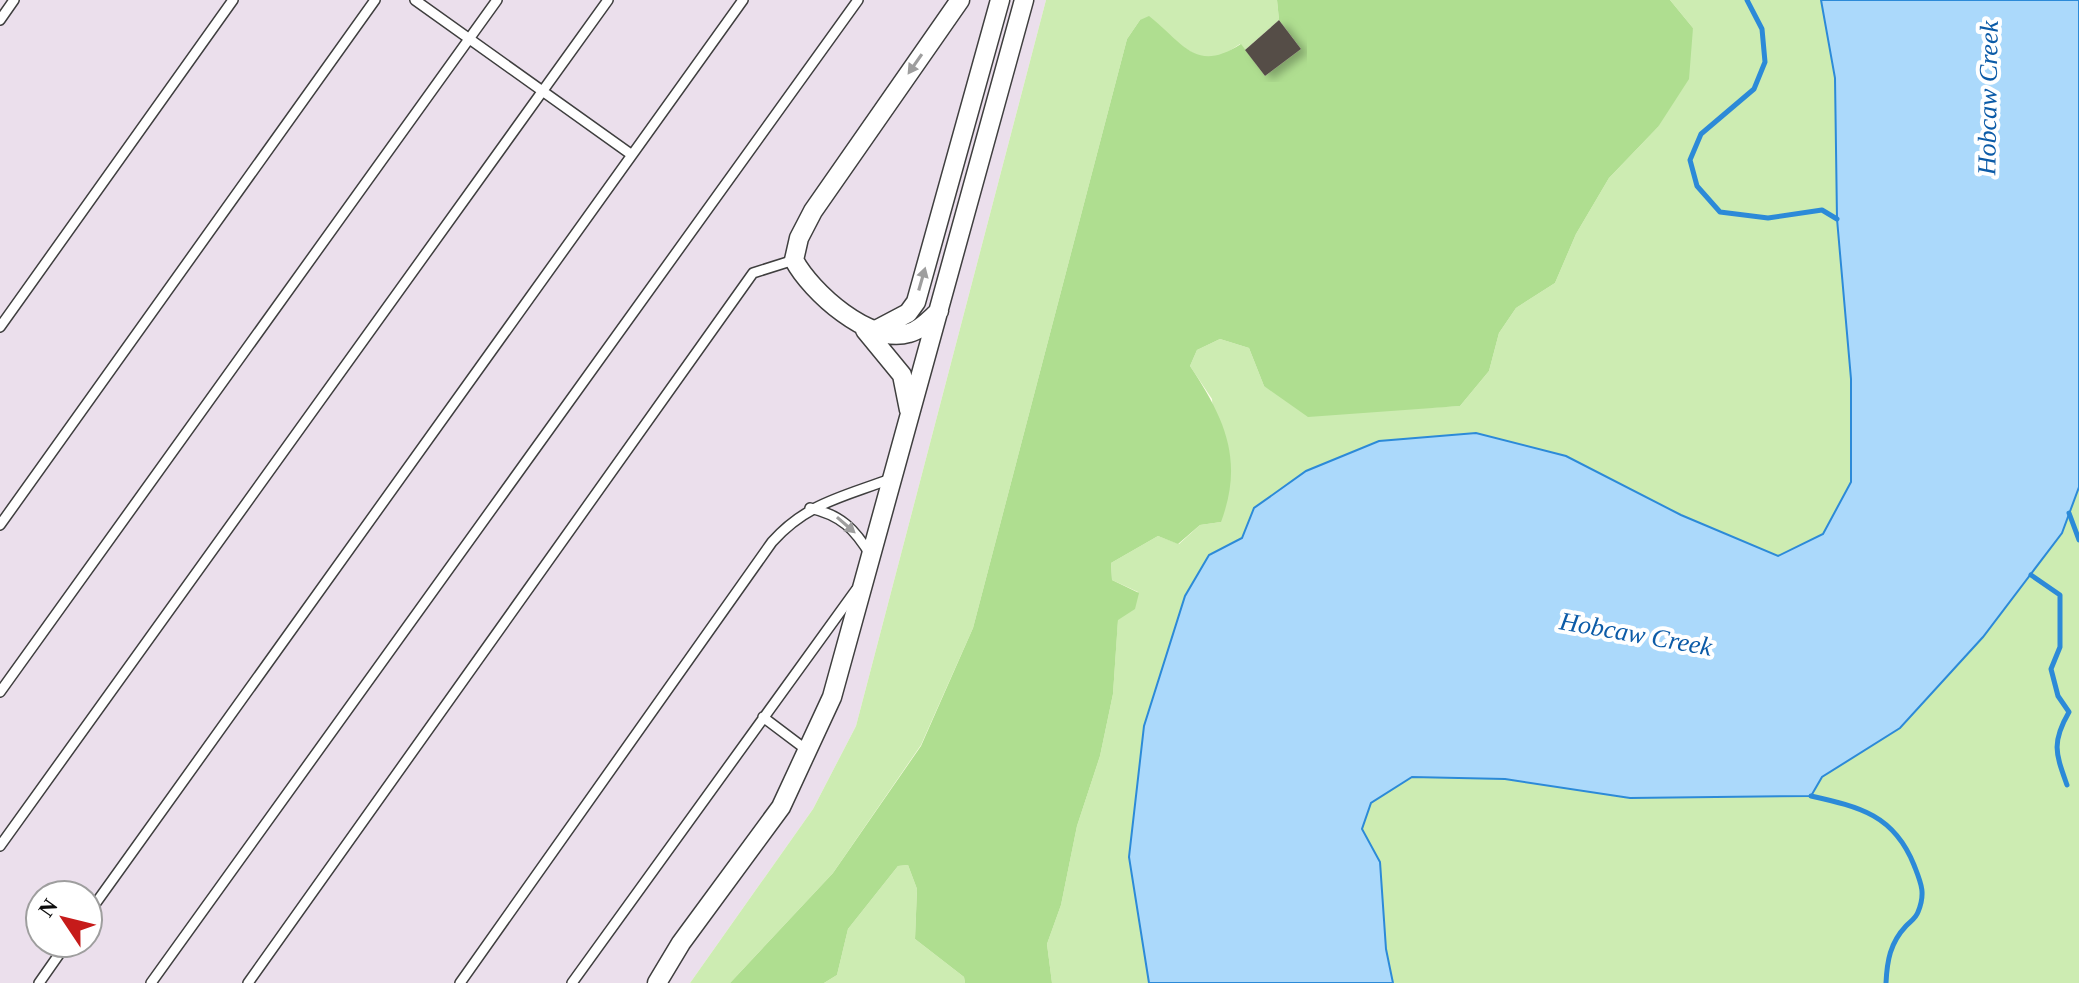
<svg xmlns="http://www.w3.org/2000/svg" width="2079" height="983" viewBox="0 0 2079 983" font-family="Georgia,serif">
	<defs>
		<filter id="shadow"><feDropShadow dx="7" dy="4" stdDeviation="4" flood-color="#0004"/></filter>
	</defs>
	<rect width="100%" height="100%" fill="#fffceb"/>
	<!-- industrial -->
	<path fill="#ebdfec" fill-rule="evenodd" d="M0 0H1046L856 726 813 809 690 983H0ZM40 895H88V943H40Z"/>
	<!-- green -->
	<path fill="#cdecb2" d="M1046 0H1277L1279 20 1245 50 1240 44 1220 57 1201 58 1140 20 1127 39 973 628 921 745 833 873 730 983H690L813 809 856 726Z
		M1670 0H1821L1835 78 1837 219 1851 379V482L1823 535 1778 556 1681 515 1254 508 1242 538 1208 555 1129 857 1149 983H1052L1047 944 1061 905 1077 826 1100 756 1113 694 1118 619 1138 592 1112 580 1111 563 1158 536 1179 544 1200 525 1221 522 1212 399 1190 366 1197 350 1220 339 1249 348 1264 386 1386 410 1460 406 1489 371 1499 333 1516 308 1555 283 1576 234 1609 178 1658 127 1693 28Z
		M2079 487V983H1393L1362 829 1371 803 1412 777 1505 779 1630 798 1811 796 1822 777 1900 728 1983 637 2062 533Z
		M908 865 917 889 915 939 964 977 965 983H824L837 975 848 929 898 866Z"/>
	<!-- forest -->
	<path fill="#afde90" d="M1277 0H1670L1693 28 1689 79 1658 127 1609 178 1576 234 1555 283 1516 308 1499 333 1489 371 1460 406 1308 417 1264 386 1249 348 1220 339 1197 350 1190 366C1225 419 1244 460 1221 522L1200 525 1178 544 1158 536 1111 563 1112 580 1139 593 1135 609 1118 620 1113 694 1100 756 1077 826 1061 905 1047 944 1052 983H965L964 977 915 939 917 889 908 865 898 866 848 929 837 975 824 983H730L833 873 921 746 973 628 1127 39 1140 20 1149 16C1185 45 1196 73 1241 44L1265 76 1301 49 1279 20Z"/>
	<!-- water -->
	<path fill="#abd9fb" stroke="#2c8ad8" stroke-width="2" d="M1821 0H2079V487L2062 533 1983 637 1900 728 1822 777 1811 796 1630 798 1505 779 1412 777 1371 803 1362 829 1380 862 1386 949 1393 983H1149L1129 857 1144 726 1185 596 1209 555 1242 538 1254 508 1306 471 1379 441 1476 433 1566 456 1681 515 1778 556 1823 534 1851 482V379L1837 219 1835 78Z"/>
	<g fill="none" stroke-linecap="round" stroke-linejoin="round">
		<!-- stream -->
		<path stroke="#2c8ad8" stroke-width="5" d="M1747 0 1762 29 1765 62 1754 89 1701 134 1690 160 1697 186 1720 212 1768 218 1822 210 1837 219
			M2069 513 2079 540
			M2031 575 2060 595V647L2051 669 2058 696 2069 712C2051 743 2056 754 2067 785
			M1811 796C1860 807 1894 815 1914 865 1921 883 1926 893 1918 912 1916 918 1911 921 1906 926 1890 943 1887 961 1886 983"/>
	</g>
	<!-- building -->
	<path fill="#554e47" filter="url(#shadow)" d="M1279 20 1301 49 1265 76 1245 50Z"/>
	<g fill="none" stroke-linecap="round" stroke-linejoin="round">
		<defs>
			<path id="lane" d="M415 0 632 155
				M0 20 14 0
				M0 327 233 0
				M810 508C841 515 855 529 871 556
				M0 525 375 0
				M0 692 497 0
				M763 717 808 751
				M0 846 608 0
				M88 914 743 0
				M39 983 67 943
				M151 983 858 0
				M248 983 753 273 794 260
				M460 983 772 542C807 503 843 497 890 479
				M572 983 856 590"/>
			<path id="street" d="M939 311C930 319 921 330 909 333 870 345 811 292 794 260L799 238 813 211 960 0
				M865 330 902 375 909 410
				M872 332 908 313 916 302 1000 0
				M657 983 681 943 781 807 832 697 1024 0"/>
		</defs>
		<!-- lane casing -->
		<use href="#lane" stroke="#3f3f3f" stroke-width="12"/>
		<!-- street casing -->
		<use href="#street" stroke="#3f3f3f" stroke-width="21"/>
		<!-- lane -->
		<use href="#lane" stroke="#fff" stroke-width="9"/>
		<!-- street -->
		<use href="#street" stroke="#fff" stroke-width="18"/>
	</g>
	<!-- one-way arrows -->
	<defs><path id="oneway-solid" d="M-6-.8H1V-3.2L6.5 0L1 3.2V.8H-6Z" transform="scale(2)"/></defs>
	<g fill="#9e9e9e">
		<use href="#oneway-solid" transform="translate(915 64) rotate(125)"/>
		<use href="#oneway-solid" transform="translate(922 279) rotate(-74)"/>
		<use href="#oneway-solid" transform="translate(846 525) rotate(41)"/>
	</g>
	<g text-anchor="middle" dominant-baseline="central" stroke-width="8" stroke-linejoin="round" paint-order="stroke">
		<!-- water labels -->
		<g font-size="26" font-style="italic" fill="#0c5ba7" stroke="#fff">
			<text transform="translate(1988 98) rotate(-89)">Hobcaw Creek</text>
			<text transform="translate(1636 634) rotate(10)">Hobcaw Creek</text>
		</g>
	</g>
	<!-- north arrow -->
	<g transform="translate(64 919) rotate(305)"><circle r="38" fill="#ffffff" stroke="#9e9e9e" stroke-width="2"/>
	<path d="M0-6L14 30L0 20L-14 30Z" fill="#c61b1a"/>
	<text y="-12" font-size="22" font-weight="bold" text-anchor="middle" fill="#0c0c0c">N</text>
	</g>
</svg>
